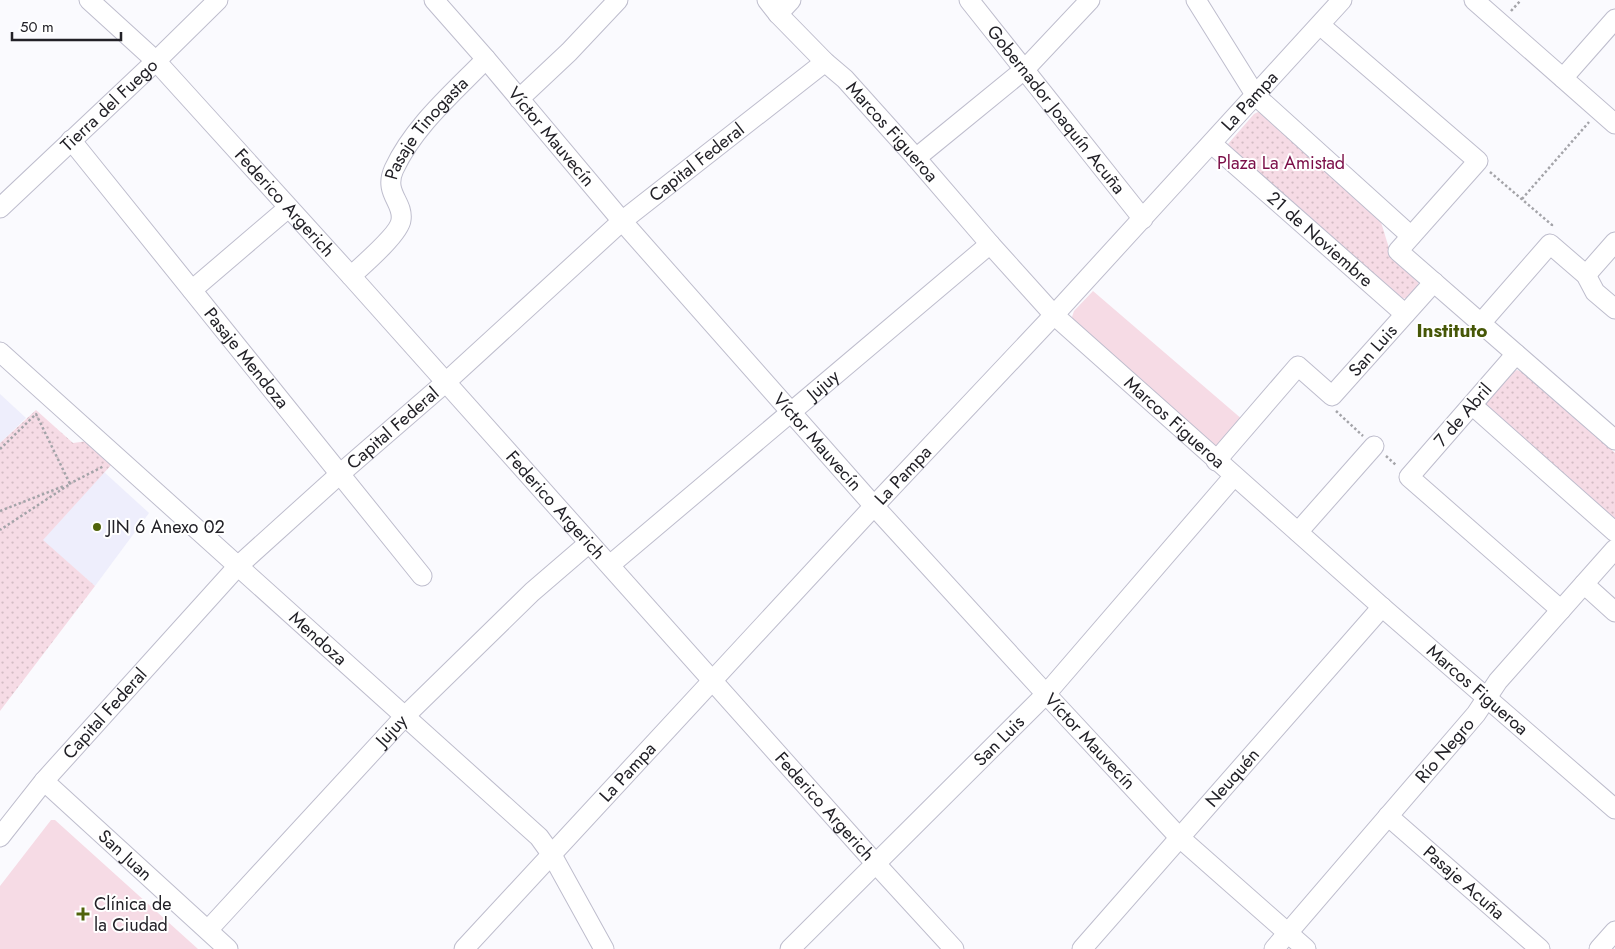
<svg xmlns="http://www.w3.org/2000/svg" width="1615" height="949" viewBox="0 0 1615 949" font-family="Jost,sans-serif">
	<defs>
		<pattern id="park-dots" width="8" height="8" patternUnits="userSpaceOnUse" patternTransform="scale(1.25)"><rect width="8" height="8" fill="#f6dbe5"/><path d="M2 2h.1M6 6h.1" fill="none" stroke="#d3bcc4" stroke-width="1.8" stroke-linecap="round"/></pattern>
	</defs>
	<rect width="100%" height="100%" fill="#fafafe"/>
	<!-- built -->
	<path fill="#eeeefc" d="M0 394 26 418 0 443Z
		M104 472 149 513 95 586 42 540Z"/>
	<!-- grass -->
	<path fill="#f6dbe5" d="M1093 291 1243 420 1223 442 1216 446 1209 445 1076 326 1072 317 1074 311Z
		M51 820H55L198 949H0V886Z"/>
	<!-- park -->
	<path fill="url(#park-dots)" d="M1258 112 1262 113 1380 220C1384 229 1387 246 1392 253 1400 264 1412 271 1419 282 1415 291 1409 301 1399 298L1229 149 1228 144 1254 114Z
		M1517 370 1525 373 1615 453V522L1486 410 1485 402 1508 374Z
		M36 410 73 443 88 441 113 463 43 540 95 586 0 711V443Z"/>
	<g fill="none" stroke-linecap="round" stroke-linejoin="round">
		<defs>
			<g id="minor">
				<path id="s1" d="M89 0 156 61 351 276 876 864 954 949"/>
				<path id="s2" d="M434 0 486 59 622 221 874 506 1046 694 1179 837 1306 949"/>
				<path id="s3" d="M767 0 778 14 825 62 845 79 916 158 990 244 1054 315 1382 607 1615 809"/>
				<path id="s4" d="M969 0 1143 219"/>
				<path d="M1196 0 1256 96 1411 236"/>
				<path d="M1474 0 1615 124"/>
				<path d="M778 14 791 0"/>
				<path d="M1320 25 1478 161 1398 251 1615 440"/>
				<path d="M1563 78 1615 19"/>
				<path d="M519 99 569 52 618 0"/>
				<path id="s5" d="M71 140 422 576"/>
				<path id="s6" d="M1212 144 1405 314"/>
				<path d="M916 158 1025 69 1090 0"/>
				<path id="s7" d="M0 208 156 61 218 0"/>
				<path d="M1586 275 1615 242"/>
				<path id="s8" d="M351 276C362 266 400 233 401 220 404 202 383 193 394 169 414 126 453 93 486 59"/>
				<path d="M192 290 288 208"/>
				<path d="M1481 323 1550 244 1586 275 1595 292 1615 309"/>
				<path id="s9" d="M0 352 539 837 552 855 604 949"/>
				<path d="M1516 354 1409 477 1561 610"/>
				<path d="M1472 405 1615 532"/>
				<path id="s10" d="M1216 461 1298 366 1332 396 1434 282"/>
				<path d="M1298 532 1374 446"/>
				<path id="s11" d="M610 565 990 244"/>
				<path d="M1584 584 1615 612"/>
				<path id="s12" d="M44 781 228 949"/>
				<path id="s13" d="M1388 816 1540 949"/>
				<path id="s14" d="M0 837 44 781 238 566 341 473 446 382 622 221 825 62"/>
				<path id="s15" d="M208 930 405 716 532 592 589 543"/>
				<path id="s16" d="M464 949 874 506 1054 315 1342 0"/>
				<path id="s17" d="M790 949 1046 694 1234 476"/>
				<path id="s18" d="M1082 949 1382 607"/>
				<path id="s19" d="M1274 949 1476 714 1498 681 1615 549"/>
				<path d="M1599 949 1615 931"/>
			</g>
		</defs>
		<!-- minor casing -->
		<use href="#minor" stroke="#bebdcd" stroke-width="21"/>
		<!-- path -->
		<path stroke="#a4a4a9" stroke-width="2.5" stroke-dasharray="2.5 2.5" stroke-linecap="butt" d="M1511 11 1521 0
			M1490 172 1552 225 1551 228
			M1522 199 1589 122
			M1336 411 1363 436
			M0 449 36 414 70 484 0 530
			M1386 456 1397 466
			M69 484 104 466
			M0 511 64 486"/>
		<!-- minor -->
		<use href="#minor" stroke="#fff" stroke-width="19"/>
	</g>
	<!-- markers -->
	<g fill="#50630b" stroke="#fff" stroke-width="2">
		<circle cx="97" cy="527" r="5"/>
		<path d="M80.5 906.5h5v5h5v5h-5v5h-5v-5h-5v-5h5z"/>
	</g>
	<g text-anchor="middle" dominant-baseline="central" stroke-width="4" stroke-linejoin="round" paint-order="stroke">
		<!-- street labels -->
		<g font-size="18" fill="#222127" stroke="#fff">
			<text stroke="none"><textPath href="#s16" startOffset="1156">La Pampa</textPath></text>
			<text stroke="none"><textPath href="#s7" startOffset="150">Tierra del Fuego</textPath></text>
			<text stroke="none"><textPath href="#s4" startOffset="140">Gobernador Joaquín Acuña</textPath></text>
			<text stroke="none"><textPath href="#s8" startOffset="181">Pasaje Tinogasta</textPath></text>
			<text stroke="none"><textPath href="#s3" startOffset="182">Marcos Figueroa</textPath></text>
			<text stroke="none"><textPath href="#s2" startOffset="180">Víctor Mauvecín</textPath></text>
			<text stroke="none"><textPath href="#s14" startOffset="972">Capital Federal</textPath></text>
			<text stroke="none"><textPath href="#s1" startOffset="282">Federico Argerich</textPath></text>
			<text stroke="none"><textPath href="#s6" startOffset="144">21 de Noviembre</textPath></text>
			<text stroke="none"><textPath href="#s10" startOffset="232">San Luis</textPath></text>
			<text stroke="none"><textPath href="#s5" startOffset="280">Pasaje Mendoza</textPath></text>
			<text stroke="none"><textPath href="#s11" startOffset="279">Jujuy</textPath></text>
			<text transform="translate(1463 415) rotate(-49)">7 de Abril</text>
			<text stroke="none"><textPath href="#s3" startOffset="588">Marcos Figueroa</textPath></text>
			<text stroke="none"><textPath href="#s14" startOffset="568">Capital Federal</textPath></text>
			<text stroke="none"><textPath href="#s2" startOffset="585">Víctor Mauvecín</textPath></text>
			<text stroke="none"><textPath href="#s16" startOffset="646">La Pampa</textPath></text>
			<text stroke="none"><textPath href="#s1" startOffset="688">Federico Argerich</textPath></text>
			<text stroke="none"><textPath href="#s9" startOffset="428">Mendoza</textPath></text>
			<text stroke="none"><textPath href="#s3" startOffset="992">Marcos Figueroa</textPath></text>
			<text stroke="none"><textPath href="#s14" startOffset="162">Capital Federal</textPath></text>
			<text stroke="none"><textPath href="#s15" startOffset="271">Jujuy</textPath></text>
			<text stroke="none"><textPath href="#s17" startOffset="295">San Luis</textPath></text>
			<text stroke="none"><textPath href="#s2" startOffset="990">Víctor Mauvecín</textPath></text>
			<text stroke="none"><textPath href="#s19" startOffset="262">Río Negro</textPath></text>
			<text stroke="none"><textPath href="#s16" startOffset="241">La Pampa</textPath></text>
			<text stroke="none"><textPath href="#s18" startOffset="228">Neuquén</textPath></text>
			<text stroke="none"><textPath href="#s1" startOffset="1092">Federico Argerich</textPath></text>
			<text stroke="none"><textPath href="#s12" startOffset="110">San Juan</textPath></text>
			<text stroke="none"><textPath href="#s13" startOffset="101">Pasaje Acuña</textPath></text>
		</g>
		<!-- park labels -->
		<g font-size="18" fill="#7b0e48" stroke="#fff">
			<text x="1281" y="163">Plaza La Amistad</text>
		</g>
		<!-- poi labels -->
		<g font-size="18" fill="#222127" stroke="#fff" text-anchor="start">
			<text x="107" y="527">JIN 6 Anexo 02</text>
			<text x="94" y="904">Clínica de<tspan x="94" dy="21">la Ciudad</tspan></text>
		</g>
		<!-- neighbourhood labels -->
		<g font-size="19" font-weight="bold" fill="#465707" stroke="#fff">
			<text x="1452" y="330">Instituto</text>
		</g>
	</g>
	<!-- scale -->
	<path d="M12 32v8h109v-8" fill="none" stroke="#222127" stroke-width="2.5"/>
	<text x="20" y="32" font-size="15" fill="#222127" stroke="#ffffff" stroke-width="4" paint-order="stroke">50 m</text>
</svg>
